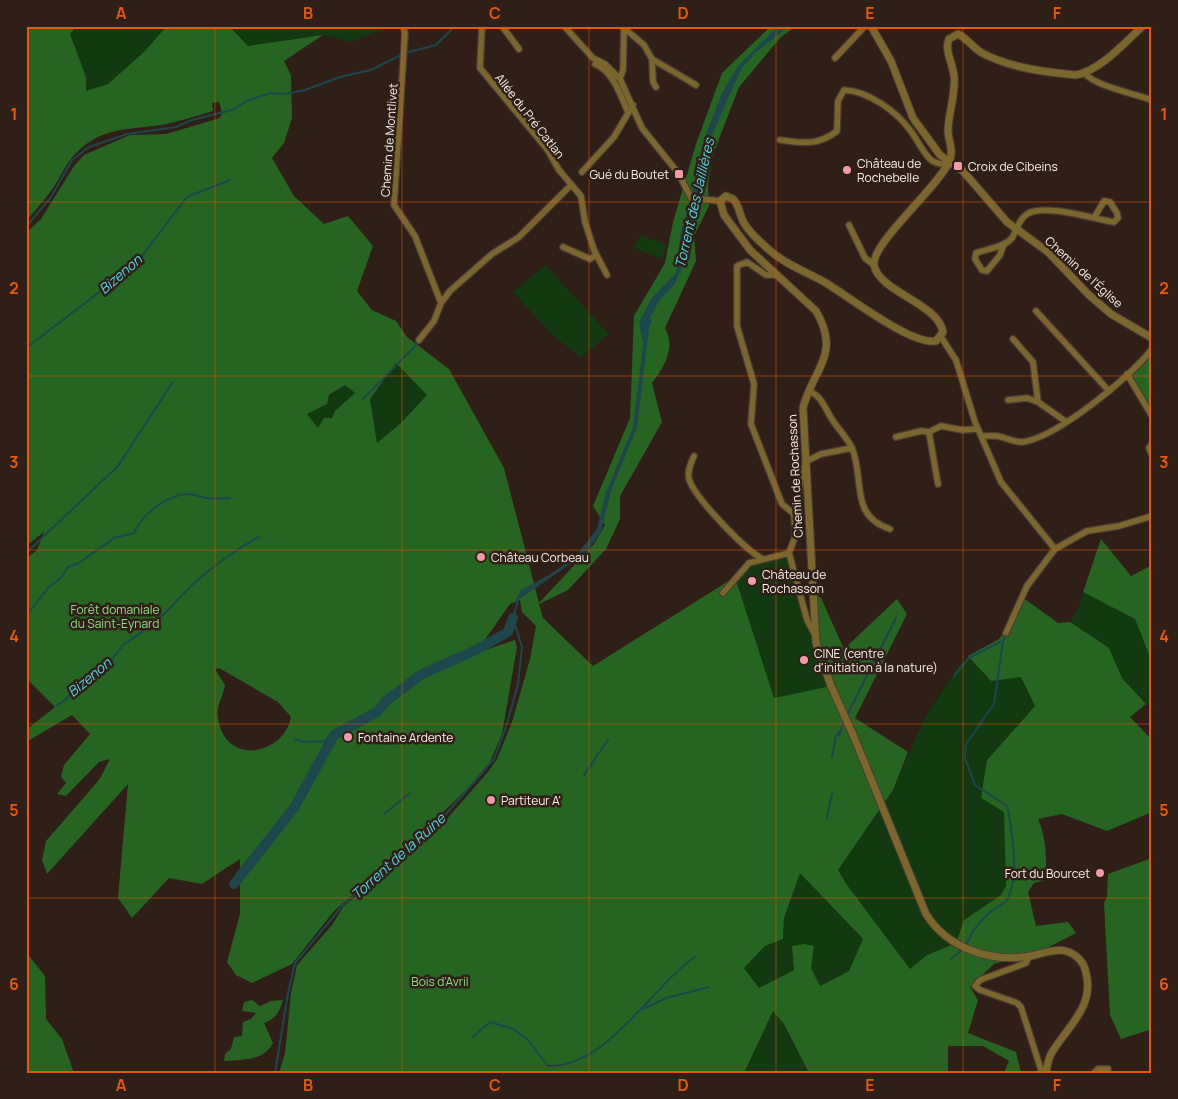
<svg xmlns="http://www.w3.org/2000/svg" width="1178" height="1099" viewBox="0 0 1178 1099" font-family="Manrope,sans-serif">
	<rect width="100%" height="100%" fill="#2f1f16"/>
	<!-- green -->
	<path fill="#12390f" d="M77 26H162L165 28 144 52 108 84 86 91V77L70 34Z
		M229 26H391L351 42 323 35 248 46Z
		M640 235 667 245 662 259 634 248Z
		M545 265 609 334 581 357 553 336 513 292Z
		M396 363 428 395 401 423 377 444 370 399Z
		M346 384 355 393C342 405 332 418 318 428L307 414Z
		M789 553 831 686 774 699 735 577 745 567Z
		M1083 592 1135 619 1152 662V710L1122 678 1108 648 1070 622 1078 609Z
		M968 656 991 681 1021 677 1035 706 987 760 1004 812 1006 886 1001 895 964 920 956 943 927 955 910 969 847 885 838 870 893 790 925 717 958 667Z
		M800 872 863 940 849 971 820 986 811 968 814 947 794 970 759 988 744 969 765 946 783 939 784 918Z
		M773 1011 784 1024 809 1073H744Z"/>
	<!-- forest -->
	<path fill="#266422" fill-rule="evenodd" d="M26 26H77L70 34 86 77V91L108 84 144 52 165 28 162 26H229L248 46 323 35 284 61 291 75 292 118 284 143 272 158 294 196 324 224 348 216 373 246 357 291 372 310 396 321 407 337 449 369 504 468 539 603 594 544 605 525 593 506 630 418 634 316 665 263 673 222 696 144 722 73 771 26H796L781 37 739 87 712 157 708 185 709 206 694 236 696 261 665 328C676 348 664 367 652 383L662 422 620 496V519L606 549 568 590 539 604 543 618 593 666 735 577 774 698 831 686 822 664 812 592 821 598 844 649 897 599 907 614 855 718 908 752 893 790 838 870 847 885 910 969 927 955 956 943 964 920 1001 895 1006 886 1004 812 981 798 987 760 1035 706 1021 677 991 681 968 656 999 639 1007 628 1022 597 1058 623 1070 622 1109 648 1122 678 1146 704 1130 717 1152 740V812L1107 831 1062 814 1038 819C1047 839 1046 858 1046 880L1034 883 1028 892 1036 926 1068 922 1076 933 1043 950 994 964 970 987 978 1000 968 1033 1016 1052 1021 1073H1004L1009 1061 983 1046H948V1073H809L784 1024 773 1011 744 1073H279L285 1053 291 993 297 965 332 925 344 906 439 828 488 772 497 759 512 722 530 659 536 626 522 612 520 600 510 604 484 641 472 649 485 650 515 640 517 647 502 734 490 762 466 790 399 855 334 911 292 964 252 983 236 975 227 962 240 914V859L202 884 169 878 132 918 118 898 128 784 47 874 42 860 46 841 99 780 110 759 99 762 66 796 57 794 66 783 61 777 64 765 90 734 72 715 26 742V730L55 707 26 678V559L37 550 44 532 26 546V233L41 219 74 166 84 155 130 135 166 134 220 118 222 113 219 102 212 103 213 111C196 116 178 122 161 125 127 130 102 127 76 153 67 162 63 172 57 182 48 196 37 209 26 221ZM396 363 427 395 401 423 377 443 370 399ZM345 385 355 393 335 411 332 418H324L318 428 307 414 327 404 329 395ZM219 668 278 702 291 717C284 755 225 767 218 718 216 705 223 697 225 685L215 669ZM800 873 863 939 849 971 820 986 811 968 814 946 804 944 792 946 794 970 759 988 744 968 765 946 783 939 784 918Z
		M1152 349V416L1128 374Z
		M1101 539 1131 576 1152 565V662L1135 619 1083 592Z
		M1152 858V1029L1121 1039 1110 1015 1104 903 1107 897 1108 874Z
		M26 952 45 976 46 1019 62 1039 74 1073H26Z
		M252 1000 260 1006 271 1001 283 1000C279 1013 276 1018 264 1023L273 1043C263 1062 242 1059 224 1061L225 1054 231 1049 234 1037 242 1036 243 1022 251 1019 256 1013 242 1011 244 1002Z"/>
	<!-- water -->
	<path fill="#1d474c" d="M778 26H789L755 53 741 69 712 135 704 170 686 230 681 270 674 285 659 301 650 318 652 320 649 328 637 427 611 491 601 532 588 550 573 562 515 602 521 590 549 575 575 557 597 529 606 492 633 428 643 345 639 322 651 299 676 273 681 231 695 183 703 142 722 93 738 66Z"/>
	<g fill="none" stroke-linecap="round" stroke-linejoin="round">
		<!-- stream -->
		<path stroke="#1d474c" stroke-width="2" d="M405 53 436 45 455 26
			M26 227 51 197 72 160 89 147 127 134 176 127 192 120 232 110 249 100 270 93 285 94 305 90 340 77 371 70 401 55
			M26 348 135 265 187 197 230 180
			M363 399 419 342
			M26 553 118 466 172 383
			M26 616 49 587 61 578 68 567 79 563 114 538 134 533C141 515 168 494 188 494 195 494 200 497 207 498 213 500 223 498 230 498
			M954 676 969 658 1000 642
			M57 705 64 701 87 678 104 669 124 644 142 632 144 627C164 619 177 599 193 584 213 566 235 550 259 537
			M847 715 896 618
			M839 736 844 720
			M295 739 303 742 330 741
			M832 757 836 736 841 730
			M584 775 608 740
			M384 814 409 794
			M827 818 832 793
			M966 945C971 934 977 924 986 916 991 910 999 907 1005 902 1021 884 1012 828 1007 806L975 785 965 758 966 744 994 704 1003 641 1006 635
			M951 959 962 950
			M643 1009 666 998 709 987
			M473 1037 490 1022 513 1029 527 1039 548 1066C608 1067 650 988 695 957
			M275 1073 288 993 295 963 343 905 439 822 494 759 507 724 518 684 522 647 513 618 518 600"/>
		<!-- river -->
		<path stroke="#1d474c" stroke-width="10" d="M234 884 294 808 334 735 377 712 387 700 422 674 476 650 508 632 513 618"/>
		<defs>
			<path id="minor" d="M403 26 405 33 394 205 415 236 441 303
				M482 26 480 68 547 149 559 170 581 196 585 222 594 250 607 275
				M502 26 519 49
				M564 26 593 58 605 64 620 79 642 128 679 174 691 198 720 201
				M624 28 644 45 652 59 696 85
				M835 58 865 26
				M652 59 653 82 656 87
				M595 64C614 72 620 95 628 112
				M1084 73C1097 87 1133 93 1152 100
				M620 79 623 70 624 27
				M780 140C803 143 818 146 837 131L838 101 844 90C868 91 896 111 910 130 917 139 922 151 930 159 935 164 941 164 948 164
				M582 172 614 137 633 105
				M849 225 865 258 874 265
				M1004 244 1000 255 987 271 982 270 975 259 976 253C987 249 1005 247 1012 238 1017 230 1019 218 1029 213 1047 204 1094 219 1114 222L1118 218 1117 213 1110 202 1104 201 1094 218
				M563 247 590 259 596 255
				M775 275H766L747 262 737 266V326L754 384 751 424 782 504 794 514 795 537 789 553 807 620 814 633
				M1036 311 1109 391
				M941 337 956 360 975 422 1001 482 1055 549
				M1013 339 1033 362 1038 402 1065 421
				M419 340 434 321 441 303 450 291 492 254 519 237 571 185
				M1127 374 1152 416
				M809 391C821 396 824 406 830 416 836 427 847 437 852 448 865 479 849 516 890 529
				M1008 400 1027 398 1038 402
				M929 432 938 484
				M982 436C988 436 995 435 1001 437 1007 438 1016 443 1023 442 1057 437 1131 377 1152 349
				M896 437 921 431 929 432 941 426 962 430 978 429
				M1152 444 1149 448 1152 455
				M694 456C691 463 687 471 689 479 694 497 746 551 763 559
				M794 514 805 462 821 454 852 448
				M723 593 749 563 789 553
				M1006 633 1027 586 1055 549 1087 531 1119 526 1152 516
				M1029 956 1026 963 980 980 975 986 980 990 1017 1003 1021 1007 1042 1073
				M1094 1073 1098 1069H1108"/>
			<path id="tertiary" d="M871 26 891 61 913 118 940 155 963 171 1007 222 1048 252 1088 294 1111 314 1152 338
				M1046 1073C1047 1066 1048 1060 1051 1054 1066 1028 1095 1007 1086 973 1085 967 1082 961 1077 957 1063 944 1046 953 1030 956 991 963 947 948 926 914L854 737 831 686 816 643 803 408C812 370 842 355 816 311L750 250 724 215 720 201 726 196 733 199C740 206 739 215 744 223 749 232 759 241 767 248 784 264 807 272 826 283 848 296 912 346 936 341L943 332C938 303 879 292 874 265 871 244 938 187 949 162 954 152 949 142 948 132 948 113 956 95 954 76 953 64 944 50 949 39L958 34C968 39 973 48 982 53 1011 68 1044 72 1076 75 1101 70 1124 43 1143 26"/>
		</defs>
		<!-- minor casing -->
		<use href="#minor" stroke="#4c3c34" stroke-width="8"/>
		<!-- tertiary casing -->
		<use href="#tertiary" stroke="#4c3c34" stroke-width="9"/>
		<!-- minor -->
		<use href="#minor" stroke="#7b662e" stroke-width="5.5"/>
		<!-- tertiary -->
		<use href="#tertiary" stroke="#7b662e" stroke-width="7"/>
	</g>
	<!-- grid -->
	<path fill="none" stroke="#e8590c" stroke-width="1" stroke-opacity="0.55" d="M215 26V1073M402 26V1073M589 26V1073M776 26V1073M963 26V1073M26 202H1152M26 376H1152M26 550H1152M26 724H1152M26 898H1152"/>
	<!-- markers -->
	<g fill="#f49aa6" stroke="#2f1f16" stroke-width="2">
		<rect x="953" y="161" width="10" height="10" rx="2.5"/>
		<circle cx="847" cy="170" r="5"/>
		<rect x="674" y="169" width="10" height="10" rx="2.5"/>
		<circle cx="481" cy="557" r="5"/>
		<circle cx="752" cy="581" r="5"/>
		<circle cx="804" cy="660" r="5"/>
		<circle cx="348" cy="737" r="5"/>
		<circle cx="491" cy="800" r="5"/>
		<circle cx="1100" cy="873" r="5"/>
	</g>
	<g text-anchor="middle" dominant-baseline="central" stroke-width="5" stroke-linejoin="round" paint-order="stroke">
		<!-- street labels -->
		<g font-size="12" fill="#fcf1eb" stroke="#2f1f16">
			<text transform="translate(530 116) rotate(52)">Allée du Pré Catlan</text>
			<text transform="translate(389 140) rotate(-86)">Chemin de Montlivet</text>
			<text transform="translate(1084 272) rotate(42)">Chemin de l'Église</text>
			<text transform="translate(795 476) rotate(-93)">Chemin de Rochasson</text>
		</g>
		<!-- poi labels -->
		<g font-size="12" fill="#fcf1eb" stroke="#2f1f16" text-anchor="start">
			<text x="857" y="163">Château de<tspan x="857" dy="14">Rochebelle</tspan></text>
			<text x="968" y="166">Croix de Cibeins</text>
			<text x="669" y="174" text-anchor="end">Gué du Boutet</text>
			<text x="491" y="557">Château Corbeau</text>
			<text x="762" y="574">Château de<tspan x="762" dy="14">Rochasson</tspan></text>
			<text x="814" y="653">CINE (centre<tspan x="814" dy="14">d'initiation à la nature)</tspan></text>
			<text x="358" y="737">Fontaine Ardente</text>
			<text x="501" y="800">Partiteur A'</text>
			<text x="1090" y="873" text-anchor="end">Fort du Bourcet</text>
		</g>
		<!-- park labels -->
		<g font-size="12" fill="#8de086" stroke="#2f1f16">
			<text x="115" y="609">Forêt domaniale<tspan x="115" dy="14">du Saint-Eynard</tspan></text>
			<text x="440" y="981">Bois d'Avril</text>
		</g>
		<!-- water labels -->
		<g font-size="14" font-style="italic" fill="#4ed8e7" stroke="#2f1f16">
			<text transform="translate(694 203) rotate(-77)">Torrent des Jaillières</text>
			<text transform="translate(120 274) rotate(-41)">Bizenon</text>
			<text transform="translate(89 677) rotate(-40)">Bizenon</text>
			<text transform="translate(398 856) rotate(-42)">Torrent de la Ruine</text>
		</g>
	</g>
	<!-- border -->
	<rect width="1178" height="1099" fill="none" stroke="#2f1f16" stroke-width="55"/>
	<rect x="28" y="28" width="1122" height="1044" fill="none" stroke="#e8590c" stroke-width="2"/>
	<g font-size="16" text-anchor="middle" font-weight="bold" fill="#e8590c">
		<text x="121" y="19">A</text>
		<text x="308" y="19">B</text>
		<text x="495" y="19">C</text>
		<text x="683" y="19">D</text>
		<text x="870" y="19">E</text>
		<text x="1057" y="19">F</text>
		<text x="14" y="120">1</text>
		<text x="1164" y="120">1</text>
		<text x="14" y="294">2</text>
		<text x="1164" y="294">2</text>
		<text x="14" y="468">3</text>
		<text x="1164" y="468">3</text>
		<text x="14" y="642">4</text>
		<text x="1164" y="642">4</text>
		<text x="14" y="816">5</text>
		<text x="1164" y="816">5</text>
		<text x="14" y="990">6</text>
		<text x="1164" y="990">6</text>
		<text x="121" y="1091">A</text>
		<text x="308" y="1091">B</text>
		<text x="495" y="1091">C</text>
		<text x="683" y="1091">D</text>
		<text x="870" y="1091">E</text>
		<text x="1057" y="1091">F</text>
	</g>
</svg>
